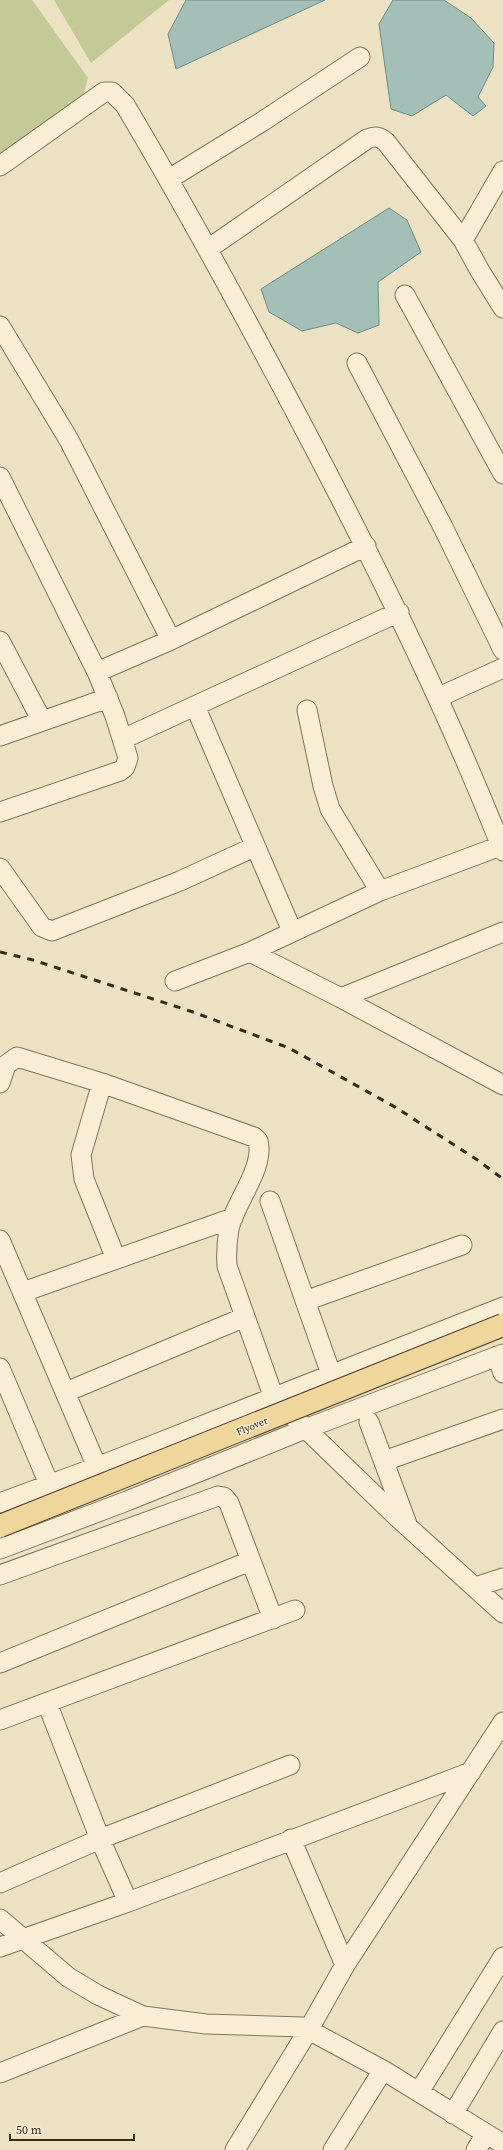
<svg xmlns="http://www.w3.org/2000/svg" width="503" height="2150" viewBox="0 0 503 2150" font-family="'Source Serif 4',serif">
	<rect width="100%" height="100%" fill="#ece1c2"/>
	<!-- green -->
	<path fill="#c3ca97" d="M0 0H32L88 78 83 96 0 156Z
		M54 0H169L91 63Z"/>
	<!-- water -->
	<path fill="#a4bfb8" stroke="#6c8d85" d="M186 0H325L176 69 168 34Z
		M393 0H444L471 18 494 43 493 67 478 97 486 106 473 116 446 95 412 116 391 109 379 24Z
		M389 208 407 220 421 252 378 282 379 325 358 333 336 323 302 331 269 312 261 289Z"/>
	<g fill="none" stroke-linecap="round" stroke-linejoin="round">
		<defs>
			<path id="minor" d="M0 166 104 92H112L125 105C189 212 248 322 306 432 378 569 446 707 503 851
				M169 179 263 121 360 57
				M463 240 503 171
				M208 249 367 139C375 136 379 136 386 142L463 240 480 271 503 308
				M405 295 503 474
				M0 326 69 440 171 640
				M357 363 443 527 503 650
				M0 477 97 672 115 716 128 758 125 767 120 771 0 812
				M0 641 42 721
				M97 672 171 640 366 546
				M439 697 503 668
				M195 706 292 931
				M307 710 323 786 330 809 380 891
				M0 736 108 698
				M123 739 399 612
				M0 868 42 927 52 931 180 881 254 847
				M250 952 341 998 503 1085
				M175 981 250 952 380 891 503 845
				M341 998 503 932
				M0 1083 6 1065 17 1057 102 1083 254 1137 258 1141C265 1168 235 1202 229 1229 227 1241 226 1253 227 1266L274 1398 396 1516 503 1613
				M102 1083 81 1155 84 1179 116 1259
				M270 1201 331 1374
				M0 1240 97 1467
				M23 1292 233 1218
				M305 1301 462 1245
				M497 1356 503 1373
				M0 1368 49 1484
				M66 1392 245 1317
				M369 1422 407 1524
				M384 1461 503 1419
				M0 1503 97 1467 503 1307
				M0 1549 127 1501 305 1429 503 1354
				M0 1575 218 1496 224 1497 229 1503 273 1619
				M475 1587 503 1578
				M0 1663 250 1561
				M47 1703 100 1839 128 1902
				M0 1720 295 1610
				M291 1839 345 1965
				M0 1883 100 1839 290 1765
				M0 1919 68 1977 98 1995 143 2016 206 2024 303 2027 383 2070 503 2144
				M0 1947 128 1902 471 1772
				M0 2073 143 2016
				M419 2092 503 1957
				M453 2114 503 2031
				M235 2150 309 2029 345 1965 503 1722
				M333 2150 383 2070
				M476 2150 486 2134"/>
		</defs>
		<!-- minor casing -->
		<use href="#minor" stroke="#86725a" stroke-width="21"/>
		<!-- minor -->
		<use href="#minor" stroke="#f8eed5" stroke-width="19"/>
		<!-- rail -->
		<path stroke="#362a1e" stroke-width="3" stroke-dasharray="7 7" stroke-linecap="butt" d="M0 952 33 960 193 1012 289 1048 395 1107 476 1159 503 1179"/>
		<defs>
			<path id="major-bridge" d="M0 1526 503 1325"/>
		</defs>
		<!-- major-bridge casing -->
		<use href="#major-bridge" stroke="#54402e" stroke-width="24" stroke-linecap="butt"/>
		<!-- major-bridge -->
		<use href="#major-bridge" stroke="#efd69b" stroke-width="22"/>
	</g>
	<g text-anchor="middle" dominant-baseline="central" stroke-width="3" stroke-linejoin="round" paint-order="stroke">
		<!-- street labels -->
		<g font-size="10" fill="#362a1e" stroke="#f4ebd2">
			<text transform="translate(252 1426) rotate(-22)">Flyover</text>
		</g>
	</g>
	<!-- scale -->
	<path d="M10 2134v6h124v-6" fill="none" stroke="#362a1e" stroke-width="2"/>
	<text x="16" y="2134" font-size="12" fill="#362a1e" stroke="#f4ebd2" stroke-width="3" paint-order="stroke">50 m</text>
</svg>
